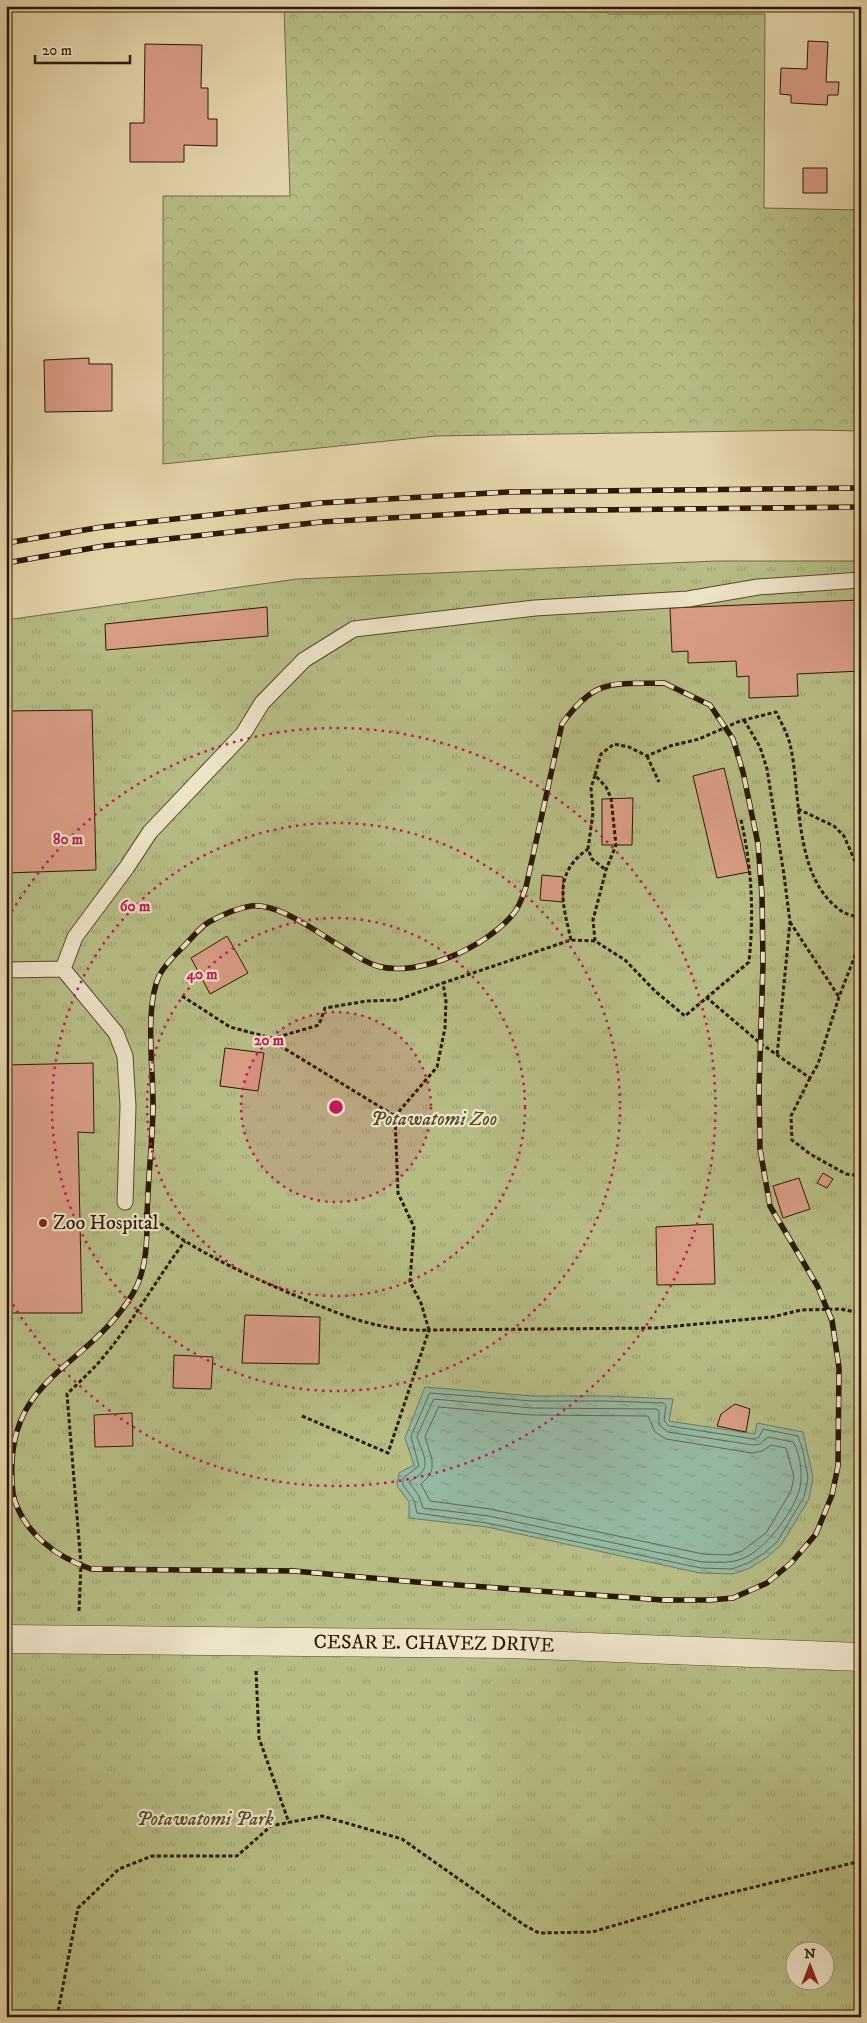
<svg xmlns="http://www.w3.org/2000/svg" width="867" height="2023" viewBox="0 0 867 2023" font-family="'IM FELL DW Pica',serif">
	<defs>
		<pattern id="grass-tufts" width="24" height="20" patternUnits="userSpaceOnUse" patternTransform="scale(1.25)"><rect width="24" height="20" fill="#b7bc85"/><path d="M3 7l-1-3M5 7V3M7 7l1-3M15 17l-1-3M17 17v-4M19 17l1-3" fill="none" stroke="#9ea171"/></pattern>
		<pattern id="forest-crowns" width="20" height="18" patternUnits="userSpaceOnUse" patternTransform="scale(1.25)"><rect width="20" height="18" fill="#b7bc85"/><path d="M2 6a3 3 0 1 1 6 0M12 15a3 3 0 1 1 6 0" fill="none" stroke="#9ea171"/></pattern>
		<pattern id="water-ripples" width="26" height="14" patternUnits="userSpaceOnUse" patternTransform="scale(1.25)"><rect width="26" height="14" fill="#96b9a3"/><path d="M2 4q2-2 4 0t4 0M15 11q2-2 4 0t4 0" fill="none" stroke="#819e8b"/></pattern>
	</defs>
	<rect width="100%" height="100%" fill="#e3d4a9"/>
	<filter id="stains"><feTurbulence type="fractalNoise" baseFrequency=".004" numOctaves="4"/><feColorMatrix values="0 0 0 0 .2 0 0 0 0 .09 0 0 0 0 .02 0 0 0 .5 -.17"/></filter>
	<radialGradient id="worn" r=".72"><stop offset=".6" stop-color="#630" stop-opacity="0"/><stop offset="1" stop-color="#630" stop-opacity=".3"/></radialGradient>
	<!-- grass -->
	<path fill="url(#grass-tufts)" stroke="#706a42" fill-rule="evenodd" d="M716 561H861V2017H6V620L297 579ZM794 1950H824V1980H794Z"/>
	<!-- forest -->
	<path fill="url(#forest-crowns)" stroke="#706a42" d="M284 6H607L608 14H765L764 208 861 210V431L812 430 436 436 163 464V196H290Z"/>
	<!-- water -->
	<path fill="url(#water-ripples)" stroke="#6b7962" d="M425 1387 532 1396H606L673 1399 669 1421 755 1434 757 1423 803 1432 813 1477 809 1499 781 1545 766 1558 750 1568 733 1574 700 1573 487 1527 409 1518V1502L397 1486 399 1473 414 1465 405 1438Z"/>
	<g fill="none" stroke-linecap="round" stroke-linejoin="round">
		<!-- shore -->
		<path stroke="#606852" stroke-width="1" d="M430 1393 532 1401H606L664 1403 666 1406 664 1421 669 1426 754 1439 759 1437 763 1429 798 1436 803 1451 808 1478 804 1497 777 1542 763 1554 748 1563 732 1569 701 1568 487 1523 417 1513 414 1500 403 1485V1478L419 1466 411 1437Z
			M434 1399 532 1408 657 1409 659 1411V1425L668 1432 753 1445 760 1444 768 1437 793 1442C801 1454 804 1480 798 1494 790 1516 765 1549 744 1558 730 1564 717 1562 702 1562L489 1516 423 1508 419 1496 409 1482C413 1478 419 1477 422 1472 430 1463 420 1447 417 1437Z
			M439 1407 532 1415 648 1416 655 1432 666 1439 752 1453 762 1451 771 1445 786 1448 794 1477 791 1491 766 1533 742 1551 730 1555 703 1554 490 1509 430 1501 421 1484 429 1476 432 1469V1459L425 1437Z"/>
	</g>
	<!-- building -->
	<path fill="#d99d84" stroke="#2a1800" d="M808 41 828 42 826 82H839L838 95H828L827 105 791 103V95L780 94 781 68 807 69Z
		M145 44 202 45 201 88H208V119H217V146L184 145V162H130V123H144Z
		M803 168H827V193H803Z
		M89 358V364H112V411L45 412 44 360Z
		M861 600V671L797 674 798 696 749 698V676L737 677 736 661 688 663V651L672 652 670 608Z
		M267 607 268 636 106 650 105 624Z
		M92 710 96 870 6 873V711Z
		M724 768 749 872 717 878 693 776Z
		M633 798 632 845H602V799Z
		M542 875 563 877V902L540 900Z
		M227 936 248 973 210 994 191 958Z
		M225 1048 264 1053 258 1091 220 1086Z
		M93 1063 94 1133 78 1132 82 1313H6V1065Z
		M823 1173 833 1179 827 1188 817 1183Z
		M799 1178 810 1209 783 1218 773 1186Z
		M713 1224 715 1284 657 1285 656 1227Z
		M245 1315 320 1317 319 1364 242 1363Z
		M174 1355 213 1357 211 1389 173 1388Z
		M735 1404 750 1409 746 1432 717 1426 721 1414Z
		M132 1413 133 1446 95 1447 94 1415Z"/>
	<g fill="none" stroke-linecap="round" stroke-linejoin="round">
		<defs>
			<path id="lane" d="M63 969 75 937 127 867 150 832 243 734 262 703 304 660 354 629 535 608 688 599 758 587 861 580
				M6 970 63 969 116 1033 125 1056 128 1106 125 1202"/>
			<g id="street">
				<path id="s1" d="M6 1639 509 1644 861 1657"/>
			</g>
		</defs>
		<!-- lane casing -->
		<use href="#lane" stroke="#58472a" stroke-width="17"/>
		<!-- street casing -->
		<use href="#street" stroke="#58472a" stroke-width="29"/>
		<!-- path -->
		<path stroke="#2a1800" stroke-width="3" stroke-dasharray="4 2.5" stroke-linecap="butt" d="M744 720 760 747 767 769 784 875 790 922 777 1056
			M647 756 659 782
			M595 775 591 788 593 813 588 849 592 859 606 870
			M798 809 834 826 844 836 861 875
			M790 922 839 997
			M571 940C563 904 552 874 588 849
			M595 941 593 920 606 870 616 845 611 798 606 787 595 775 601 754 614 744 629 747 647 756 670 746 699 739 740 721 776 712C781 722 787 733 790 744 802 795 792 879 843 912 848 915 855 916 861 918
			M182 996 230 1027 264 1036 395 1116
			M706 997 760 1043 810 1078 818 1064 839 997 861 940
			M271 1039 319 1025 325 1008 367 1001 398 1000 443 983
			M810 1078 791 1116 792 1140 810 1154 846 1174 861 1176
			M144 1213C159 1221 171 1232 185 1241 217 1261 252 1277 287 1292 334 1312 376 1332 429 1330L421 1303 410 1282 414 1227 398 1193 395 1116 437 1067 445 1028 446 1001 443 983 571 940 595 941 625 960 655 991 685 1016 749 962C754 914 752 867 741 820
			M302 1416 388 1453 429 1330 656 1328 772 1317 801 1310 840 1309 861 1313
			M79 1611 81 1565 67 1394C80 1381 94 1369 105 1355 135 1319 157 1278 185 1241
			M256 1671 259 1738 289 1823
			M57 2017 78 1908 119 1869 152 1856H237L271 1826 322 1816 402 1839 524 1925 539 1933 592 1932 705 1899 861 1861"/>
		<!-- lane -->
		<use href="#lane" stroke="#ede3c7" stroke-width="15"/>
		<!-- street -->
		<use href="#street" stroke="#ede3c7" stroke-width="28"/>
		<defs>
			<path id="rail" d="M6 543 102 527 320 503 508 492 861 488
				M6 563 104 546 321 522 509 511 861 507
				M664 683 710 705 733 739 743 772 758 844 762 895 763 964 759 1089 760 1149 770 1206 818 1287 827 1309 832 1320 839 1368 838 1466 832 1495 816 1534 791 1563 767 1583 733 1598 710 1600H663L416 1582 294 1571 91 1569C56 1557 22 1532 13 1494 0 1376 84 1373 132 1295 145 1274 147 1248 147 1224 147 1186 152 1149 153 1111 154 1074 144 1009 159 976 165 964 175 955 184 946 192 938 200 927 209 922 220 916 238 908 251 906 282 903 321 936 347 950 356 956 367 963 377 966 419 978 488 946 514 913 520 906 523 895 526 887L562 724C595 678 611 684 664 683Z"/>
		</defs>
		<!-- rail casing -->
		<use href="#rail" stroke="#2a1800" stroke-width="5.5"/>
		<!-- rail -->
		<use href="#rail" stroke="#ede3c7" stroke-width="4" stroke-dasharray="11" stroke-linecap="butt"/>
	</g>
	<!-- distance rings -->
	<circle cx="336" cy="1107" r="95" fill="#c2185b" fill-opacity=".12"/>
	<g fill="none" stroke="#c2185b" stroke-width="2.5" stroke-dasharray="2.5 5">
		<circle cx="336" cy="1107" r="95"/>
		<circle cx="336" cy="1107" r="189"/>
		<circle cx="336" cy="1107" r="284"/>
		<path d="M8 918A379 379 0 1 1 8 1296"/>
	</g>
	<!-- markers -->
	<circle fill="#8f2418" stroke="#ede3c7" stroke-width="2" cx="43" cy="1223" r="5"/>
	<g text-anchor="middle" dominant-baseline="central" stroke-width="4.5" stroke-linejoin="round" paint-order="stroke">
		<!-- park labels -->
		<g font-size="20" font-style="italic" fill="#544928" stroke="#ede3c7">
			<text x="434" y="1119">Potawatomi Zoo</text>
			<text x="205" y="1819">Potawatomi Park</text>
		</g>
		<!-- poi labels -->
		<g font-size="20" fill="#2a1800" stroke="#ede3c7" text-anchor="start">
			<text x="53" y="1223">Zoo Hospital</text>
		</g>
		<!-- street labels -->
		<g font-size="20" fill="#2a1800" stroke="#ede3c7">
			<text stroke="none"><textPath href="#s1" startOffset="428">CESAR E. CHAVEZ DRIVE</textPath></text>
		</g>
	</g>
	<circle cx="336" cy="1107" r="8" fill="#c2185b" stroke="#ede3c7" stroke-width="2.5"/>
	<g font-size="15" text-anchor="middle" font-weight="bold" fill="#c2185b" stroke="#ede3c7" stroke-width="4.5" stroke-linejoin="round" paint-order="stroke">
		<text x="68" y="844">80 m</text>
		<text x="135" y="911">60 m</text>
		<text x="202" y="979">40 m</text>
		<text x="269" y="1045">20 m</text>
	</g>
	<!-- margin -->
	<rect width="867" height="2023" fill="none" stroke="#e3d4a9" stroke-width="25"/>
	<rect x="8" y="8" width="852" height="2008" fill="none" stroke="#2a1800" stroke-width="2.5"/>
	<rect x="12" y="12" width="842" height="1998" fill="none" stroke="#2a1800"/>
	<!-- north arrow -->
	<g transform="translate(810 1966)"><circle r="24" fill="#ede3c7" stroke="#9f9277"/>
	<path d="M0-4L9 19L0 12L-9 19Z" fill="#8f2418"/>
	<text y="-8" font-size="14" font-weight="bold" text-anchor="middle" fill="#2a1800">N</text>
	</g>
	<!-- scale -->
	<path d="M35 55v8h95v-8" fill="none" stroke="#2a1800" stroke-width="2.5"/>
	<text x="42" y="55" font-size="15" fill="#2a1800" stroke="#ede3c7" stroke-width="4" paint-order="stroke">20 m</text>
	<rect width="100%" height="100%" filter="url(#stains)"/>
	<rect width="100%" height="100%" fill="url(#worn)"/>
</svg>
